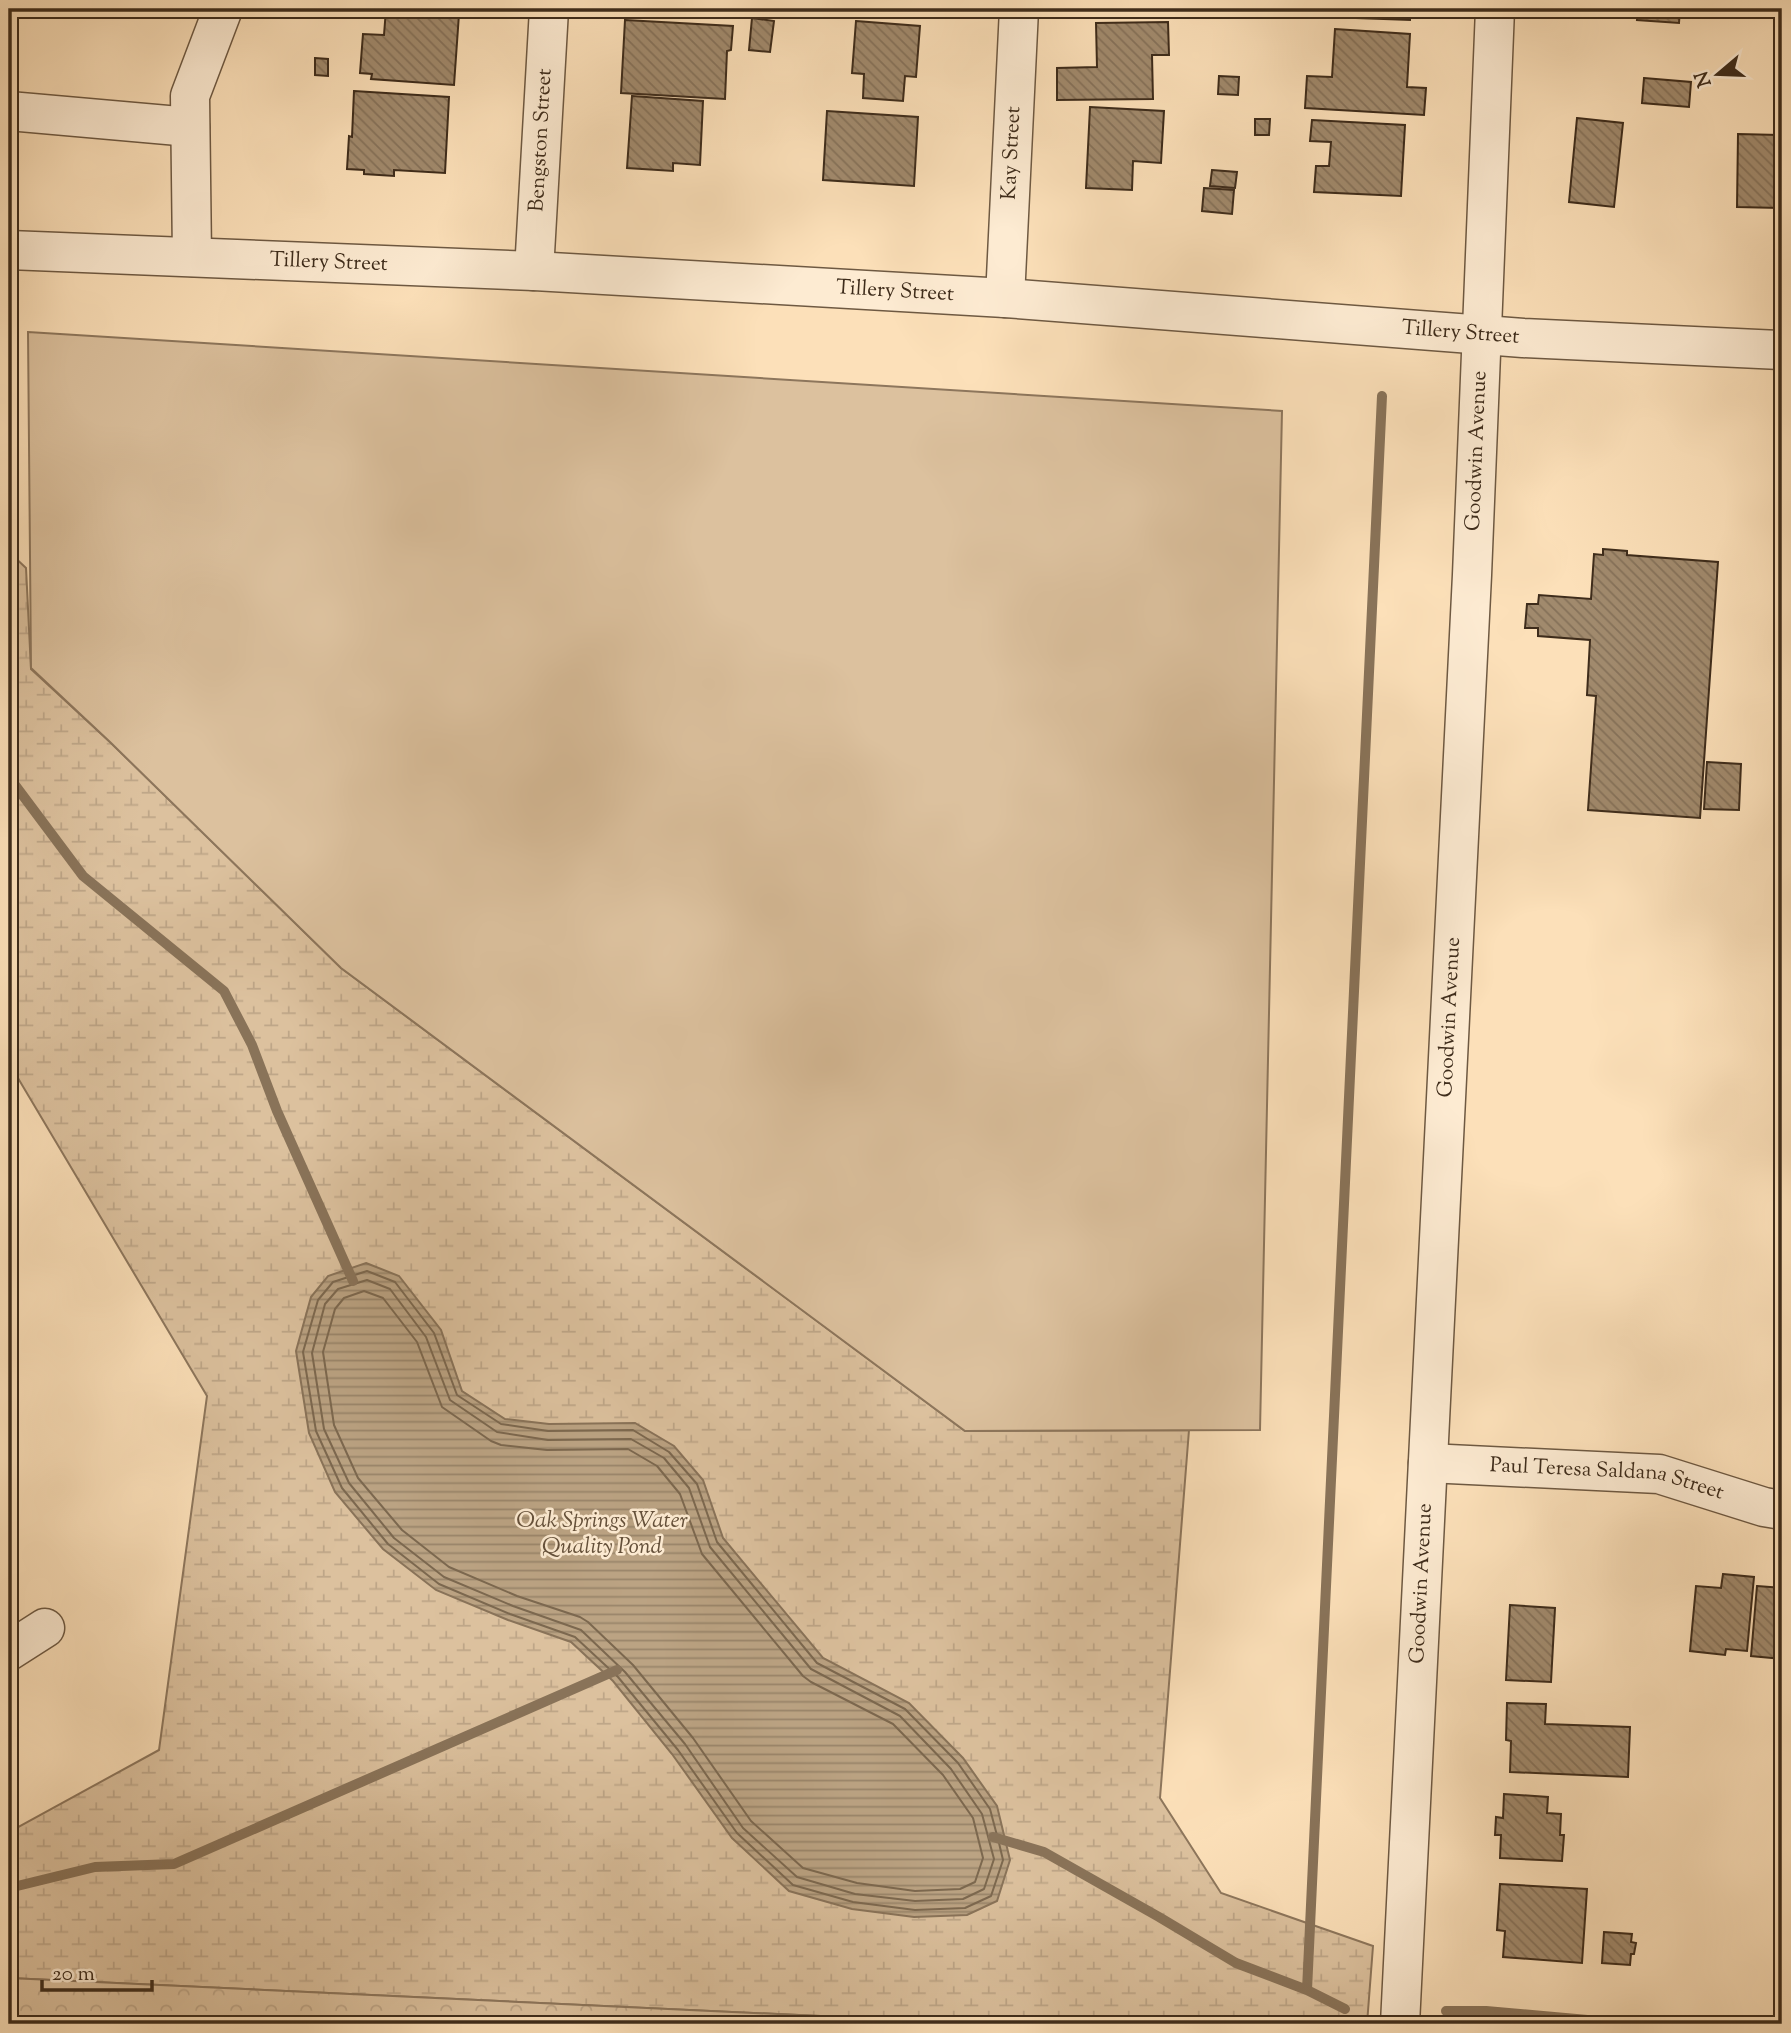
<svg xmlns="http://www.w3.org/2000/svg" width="1791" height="2033" viewBox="0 0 1791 2033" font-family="'Sorts Mill Goudy',serif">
	<defs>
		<pattern id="wetland-marsh" width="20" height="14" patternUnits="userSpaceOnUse" patternTransform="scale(1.75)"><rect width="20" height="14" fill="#dcc19e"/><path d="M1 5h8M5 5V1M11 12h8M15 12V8" fill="none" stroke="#bea688"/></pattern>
		<pattern id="park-crowns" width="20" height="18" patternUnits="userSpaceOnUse" patternTransform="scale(1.75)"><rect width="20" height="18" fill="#dcc19e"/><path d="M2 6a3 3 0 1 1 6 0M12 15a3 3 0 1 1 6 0" fill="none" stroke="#bea688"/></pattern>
		<pattern id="water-rules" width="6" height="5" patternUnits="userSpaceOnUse" patternTransform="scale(1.75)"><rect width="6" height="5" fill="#bba383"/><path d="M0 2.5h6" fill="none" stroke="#99856a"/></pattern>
		<pattern id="building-back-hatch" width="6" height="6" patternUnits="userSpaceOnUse" patternTransform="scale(1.75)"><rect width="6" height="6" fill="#a18a6d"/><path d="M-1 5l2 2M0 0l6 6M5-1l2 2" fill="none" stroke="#857159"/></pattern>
	</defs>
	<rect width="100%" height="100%" fill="#fce0b9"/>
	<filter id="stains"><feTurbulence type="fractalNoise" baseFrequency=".00286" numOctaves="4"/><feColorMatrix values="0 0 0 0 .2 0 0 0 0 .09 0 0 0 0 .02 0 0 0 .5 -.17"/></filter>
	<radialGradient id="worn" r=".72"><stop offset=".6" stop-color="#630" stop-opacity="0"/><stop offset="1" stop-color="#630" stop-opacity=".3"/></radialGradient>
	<!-- wetland -->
	<path fill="url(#wetland-marsh)" stroke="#8d765c" stroke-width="2" d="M9 552 26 568 31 669 110 742 341 968 965 1431 1189 1430 1160 1798 1221 1893 1373 1946 1367 2024H989L9 1978V1832L159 1750 207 1396 9 1063Z"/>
	<!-- park -->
	<path fill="url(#park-crowns)" stroke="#8d765c" stroke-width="2" d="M9 1978 989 2024H22L9 2001Z"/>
	<!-- pitch -->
	<path fill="#dcc19e" stroke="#8d765c" stroke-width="2" d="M28 332 1282 411 1260 1430 965 1431 341 968 110 742 31 668Z"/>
	<!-- water -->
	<path fill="url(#water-rules)" stroke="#897359" stroke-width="2" d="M366 1263 399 1276 441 1330 462 1391 505 1419 549 1424 635 1423 674 1446 703 1480 723 1538 823 1658 909 1703 963 1758 997 1806 1010 1860 997 1901 967 1915 914 1917 852 1909 789 1891 732 1838 672 1754 613 1681 571 1642 508 1620 436 1590 383 1549 335 1492 309 1433 296 1351 311 1297 328 1276Z"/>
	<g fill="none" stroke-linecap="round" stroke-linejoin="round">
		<!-- shore -->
		<path stroke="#7c684f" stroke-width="2" d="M367 1271 395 1282 434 1333 457 1395 501 1424 548 1431 633 1430 669 1452 697 1484 717 1542 817 1663 905 1709 958 1763 990 1809 999 1843 1003 1860 991 1896 965 1908 915 1910 853 1902 793 1885 737 1833 678 1750 618 1677 575 1637 510 1614 439 1584 388 1544 342 1488 316 1431 303 1352 318 1300 333 1282Z
			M367 1280 390 1289 426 1337 450 1400 497 1432 548 1440 631 1439 664 1458 689 1488 710 1547 811 1669 900 1716 951 1769 982 1814 994 1859 984 1889 963 1899 915 1901 855 1894 797 1877 743 1828 685 1744 625 1672 581 1630 513 1606 444 1577 394 1538 349 1483 324 1429 312 1353 325 1304 338 1289Z
			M364 1291 383 1298 417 1342 442 1407 491 1441 501 1445 547 1450 628 1449 657 1466 680 1494 702 1554 803 1676 811 1682 893 1724 943 1775 973 1818 983 1858 975 1882 960 1889 915 1891 857 1883 803 1868 751 1821 693 1738 633 1665 588 1622 580 1617 517 1596 449 1567 402 1530 358 1478 334 1425 323 1352 335 1309 344 1298Z"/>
		<!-- stream -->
		<path stroke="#897359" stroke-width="10" d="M9 777 83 876 224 991 252 1045 277 1111 353 1281
			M993 1837 1044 1852 1159 1917 1236 1963 1307 1990 1345 2009
			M9 1888 95 1867 174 1864 617 1670
			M1307 1990 1382 396
			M1446 2011H1486L1632 2024"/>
	</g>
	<!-- building -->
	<path fill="url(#building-back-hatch)" stroke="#3e2c1b" stroke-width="2" d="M386 9 459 14 454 85 371 79 372 74 360 73 363 34 384 35Z
		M837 9H923V17L837 14Z
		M1329 9H1410V20L1329 17Z
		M1638 9H1680L1679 23 1637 20Z
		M752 18 774 21 770 52 749 50Z
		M625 20 733 26 731 50 727 51 725 99 621 93Z
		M856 21 920 26 916 77 905 76 903 101 863 98 864 74 852 73Z
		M1168 22 1169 55H1152L1153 99 1057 100V68L1097 67 1096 23Z
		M1335 29 1410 34 1407 87 1426 88 1424 115 1305 108 1307 76 1332 77Z
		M315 58 328 59V76L315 75Z
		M1219 76 1239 77 1238 95 1218 94Z
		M1644 78 1691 82 1689 107 1642 103Z
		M354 91 449 97 445 173 394 170V176L364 174V170L347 169 349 136 352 137Z
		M632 96 703 101 700 165 673 163V171L627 168Z
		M1090 107 1164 111 1161 163 1133 161 1132 190 1086 188Z
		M827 111 918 117 914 186 823 180Z
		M1577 118 1623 123 1614 207 1569 202Z
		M1255 119H1270L1269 135H1255Z
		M1312 120 1405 125 1401 196 1314 192 1316 166H1329L1331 142 1310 141Z
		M1738 134 1782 135 1781 208 1737 207Z
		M1212 170 1237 172 1235 188 1210 186Z
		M1204 188 1234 190 1232 214 1202 211Z
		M1603 549 1627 551V555L1718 562 1700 818 1588 810 1596 696 1587 695 1590 640 1538 636V628H1525L1527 604H1538L1539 595 1591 599 1594 554 1603 555Z
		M1707 762 1741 764 1739 810 1704 809Z
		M1723 1574 1754 1577 1747 1651 1726 1649 1725 1655 1690 1651 1696 1586 1721 1588Z
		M1757 1586 1782 1588V1659L1751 1656Z
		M1510 1605 1555 1608 1551 1682 1506 1680Z
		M1507 1703 1546 1704 1545 1724 1630 1727 1628 1777 1510 1772 1511 1741 1506 1740Z
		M1504 1794 1548 1797 1547 1813 1561 1814 1560 1835H1564L1562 1861 1500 1858 1501 1835H1495L1496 1817 1503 1818Z
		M1500 1884 1587 1889 1582 1963 1503 1957 1505 1931 1497 1930Z
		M1604 1932 1632 1934 1631 1942 1636 1943 1634 1954H1631L1630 1965 1602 1963Z"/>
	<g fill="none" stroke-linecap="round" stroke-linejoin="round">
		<defs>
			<g id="minor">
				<path d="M9 111 190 127"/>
				<path id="s1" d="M9 250 534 271 1005 298 1523 338 1782 350"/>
				<path d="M192 257 190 96 223 9"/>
				<path id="s2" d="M534 271 549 9"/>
				<path id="s3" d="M1005 298 1019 9"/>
				<path id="s4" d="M1428 1463 1659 1474 1764 1507 1782 1510"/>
				<path d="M9 1651 45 1628"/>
				<path id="s5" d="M1400 2024 1472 575 1495 9"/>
			</g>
		</defs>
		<!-- minor casing -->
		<use href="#minor" stroke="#6e5942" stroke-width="41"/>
		<!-- minor -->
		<use href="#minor" stroke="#fdebd2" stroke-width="38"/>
	</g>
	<g text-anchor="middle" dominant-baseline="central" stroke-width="5" stroke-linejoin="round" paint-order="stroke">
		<!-- street labels -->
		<g font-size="21" fill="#3e2c1b" stroke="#fdebd2">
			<text stroke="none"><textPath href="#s2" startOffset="131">Bengston Street</textPath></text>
			<text stroke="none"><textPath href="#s3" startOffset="145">Kay Street</textPath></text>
			<text stroke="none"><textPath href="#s1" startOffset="320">Tillery Street</textPath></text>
			<text stroke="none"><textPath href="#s1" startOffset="887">Tillery Street</textPath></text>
			<text stroke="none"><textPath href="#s1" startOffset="1454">Tillery Street</textPath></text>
			<text stroke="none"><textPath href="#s5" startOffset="1575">Goodwin Avenue</textPath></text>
			<text stroke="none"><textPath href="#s5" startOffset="1008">Goodwin Avenue</textPath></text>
			<text stroke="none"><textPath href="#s4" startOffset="180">Paul Teresa Saldana Street</textPath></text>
			<text stroke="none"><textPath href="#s5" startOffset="441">Goodwin Avenue</textPath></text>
		</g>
		<!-- water labels -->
		<g font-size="23" font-style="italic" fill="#64503a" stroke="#fdebd2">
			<text x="602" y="1521">Oak Springs Water<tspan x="602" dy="26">Quality Pond</tspan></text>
		</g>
	</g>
	<!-- margin -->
	<rect width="1791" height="2033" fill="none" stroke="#fce0b9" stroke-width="35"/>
	<rect x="10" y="10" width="1770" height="2012" fill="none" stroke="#3e2c1b" stroke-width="3.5"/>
	<rect x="18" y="18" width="1756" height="1998" fill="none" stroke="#3e2c1b" stroke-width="2"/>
	<!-- north arrow -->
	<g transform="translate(1718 74) rotate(251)" stroke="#fdebd2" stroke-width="5" paint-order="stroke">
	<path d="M0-5L12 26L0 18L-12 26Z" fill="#3e2c1b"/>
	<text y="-10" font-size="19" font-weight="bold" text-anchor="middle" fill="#3e2c1b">N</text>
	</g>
	<!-- scale -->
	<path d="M42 1980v10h110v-10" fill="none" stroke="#3e2c1b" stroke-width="3.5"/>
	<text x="52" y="1980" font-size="21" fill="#3e2c1b" stroke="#fdebd2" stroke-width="5" paint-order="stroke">20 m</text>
	<rect width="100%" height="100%" filter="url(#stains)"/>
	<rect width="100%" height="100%" fill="url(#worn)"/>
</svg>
